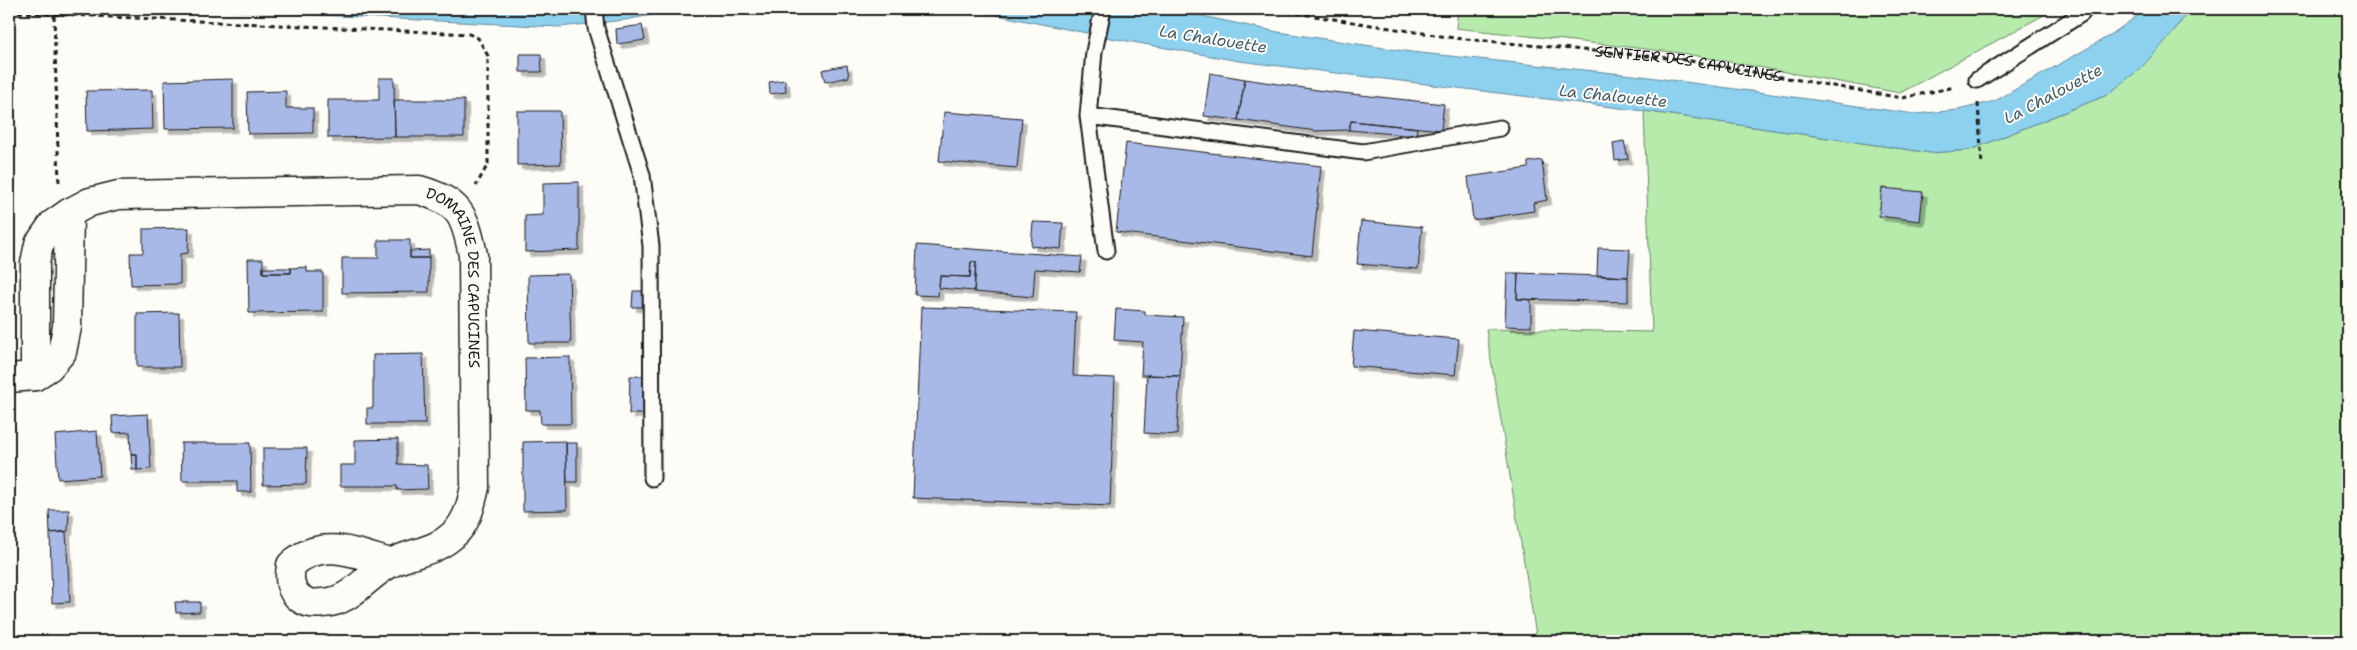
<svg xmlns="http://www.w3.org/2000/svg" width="2357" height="650" viewBox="0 0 2357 650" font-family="'Shantell Sans',sans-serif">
	<defs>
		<filter id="shadow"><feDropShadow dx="4.5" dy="4.5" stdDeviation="0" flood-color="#0004"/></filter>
	</defs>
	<rect width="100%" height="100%" fill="#fdfcf7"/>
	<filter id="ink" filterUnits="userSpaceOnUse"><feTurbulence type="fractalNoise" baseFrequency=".02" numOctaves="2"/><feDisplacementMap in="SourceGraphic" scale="10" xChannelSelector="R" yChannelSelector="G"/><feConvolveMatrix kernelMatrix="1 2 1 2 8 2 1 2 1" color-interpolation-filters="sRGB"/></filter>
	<g filter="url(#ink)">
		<!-- green -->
		<path fill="#b6ebac" stroke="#698464" d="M1458 9H2055L1900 93 1681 53 1456 28Z
			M2190 9H2348V134L2345 135 2348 144V641H1537L1486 329 1652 332 1644 111 1931 153 1970 150 2107 95 2170 36Z"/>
		<!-- water -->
		<path fill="#8ed1ef" stroke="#60899b" d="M200 9H683L625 20 559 27Z
			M967 9H1169L1278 32 1411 52 1642 76 1915 114 1958 110 1995 101 2109 36 2140 14 2142 9H2190L2170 36 2141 68 2107 95 1970 150 1931 153 1644 111 1239 61 1116 39Z"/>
		<!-- building -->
		<path fill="#a8b8e7" stroke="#1c1c1c" filter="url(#shadow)" d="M642 25 645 40 617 44 616 29Z
			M520 54H541L542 72H520Z
			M847 65 849 77 825 82 822 70Z
			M1210 73 1245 79 1238 120 1204 116Z
			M379 78H394L395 137 328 138V100H379Z
			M233 79V128L165 129 164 81Z
			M1245 79 1324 91 1444 104 1441 130 1351 121 1349 130 1316 131 1238 120Z
			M785 80 786 92 770 94 769 82Z
			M152 90 153 129 87 131 86 91Z
			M286 91V108H313V133L248 134 247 92Z
			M394 100H464V137H395Z
			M517 111H560L561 164 517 165Z
			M944 112 1022 118 1017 168 939 161Z
			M1351 121 1417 128 1416 136 1349 130Z
			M1624 141 1628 159 1615 161 1613 143Z
			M1126 143 1321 166 1312 256 1116 232Z
			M1542 160 1547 200 1533 203 1534 211 1473 220 1468 177 1528 168V162Z
			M579 182V250L525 252V216L543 215V183Z
			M1882 188 1923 192 1920 221 1879 216Z
			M1361 221 1422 227 1418 269 1357 264Z
			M1033 222 1063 223 1061 249 1031 246Z
			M189 228 188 253 180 254V284L131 285 130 253H143V229Z
			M378 240H410V258H429V292L342 293V258H378Z
			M917 245 1082 257 1080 272 1035 269 1033 297 974 292 976 262H971L970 277 940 276 938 296 915 295Z
			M1598 248 1630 249 1628 277 1597 275Z
			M429 250V258H410V251Z
			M248 259H263V273H291V268L307 267V272H323V312L249 313Z
			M971 262H976L974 291 939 288 940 276 970 277Z
			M263 268H291V273H263Z
			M1507 273H1518L1517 299 1531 300V327L1505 326Z
			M1518 273 1628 277V302L1517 299Z
			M569 274 571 343H529L528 275Z
			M633 291H647L646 307H632Z
			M921 307 1076 312 1073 376 1115 378 1110 506 913 498Z
			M1116 309 1145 311V315L1183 317 1180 376 1141 375 1143 342 1114 340Z
			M179 313 180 367H137V314Z
			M1354 331 1459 339 1455 375 1351 366Z
			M423 354 425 424H367V408H373V355Z
			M570 357 571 424H541L540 410H526L525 358Z
			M1147 375 1180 376 1177 435 1144 433Z
			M630 376H646L645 414H629Z
			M148 414 151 469 137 470V454H131L130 432 113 433 112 416Z
			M97 431 100 476 58 479 55 435Z
			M398 439V464L427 465 428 489 397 490V486H340V465H355V440Z
			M566 441 567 510 523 511V442Z
			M181 443H250L251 492H237V481H182Z
			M566 443H577V482H567Z
			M263 448H307L306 484 263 485Z
			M131 454H137V470H132Z
			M49 510H69L68 531 50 533Z
			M66 532 70 602 52 603 50 533Z
			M175 602H200V612L176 613Z"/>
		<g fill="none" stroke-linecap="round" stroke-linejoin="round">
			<defs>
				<path id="service" d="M594 9 596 28 642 175 651 246 652 478
					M1103 9 1094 52 1088 116 1106 251
					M1977 80 2081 14 2085 9
					M1088 116 1363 152 1500 128"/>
				<g id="minor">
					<path id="s2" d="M35 376V263L39 244 53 224 69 213 90 202 118 195 419 190C460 202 465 215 473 255L475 487C471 505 467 523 453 535 435 552 412 552 391 563 366 575 352 602 323 603 314 604 309 604 301 599 289 591 289 578 291 565 321 537 355 553 390 563"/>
					<path d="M9 378 35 376 49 367 62 352 67 327 69 213"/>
				</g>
			</defs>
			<!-- service casing -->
			<use href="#service" stroke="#1c1c1c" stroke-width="19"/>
			<!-- minor casing -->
			<use href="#minor" stroke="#1c1c1c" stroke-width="31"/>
			<!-- path -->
			<g stroke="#1c1c1c" stroke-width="3" stroke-dasharray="5 4" stroke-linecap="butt">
				<path id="s1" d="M1270 9 1454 38 1679 59 1902 98 1955 87"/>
				<path d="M2190 9 2207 15"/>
				<path d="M9 12 469 34 478 38 488 56V164L476 186"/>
				<path d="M54 15 59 184"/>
				<path d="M1978 103 1982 165"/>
			</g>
			<!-- service -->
			<use href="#service" stroke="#fdfcf7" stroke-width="15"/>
			<!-- minor -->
			<use href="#minor" stroke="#fdfcf7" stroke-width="28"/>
		</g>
	</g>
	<g text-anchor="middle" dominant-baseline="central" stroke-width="4" stroke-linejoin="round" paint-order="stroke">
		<!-- street labels -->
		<g font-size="15" fill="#1c1c1c" stroke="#fdfcf7">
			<text stroke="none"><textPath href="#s1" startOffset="422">SENTIER DES CAPUCINES</textPath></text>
			<text stroke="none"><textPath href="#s2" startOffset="636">DOMAINE DES CAPUCINES</textPath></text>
		</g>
		<!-- water labels -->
		<g font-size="16" font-style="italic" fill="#445b66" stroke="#fdfcf7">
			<text transform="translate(1213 39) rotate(9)">La Chalouette</text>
			<text transform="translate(2053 94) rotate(-28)">La Chalouette</text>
			<text transform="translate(1613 96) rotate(6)">La Chalouette</text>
		</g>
	</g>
	<!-- margin -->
	<rect width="2357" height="650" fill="none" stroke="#fdfcf7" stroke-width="30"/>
	<rect x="15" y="15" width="2327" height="620" fill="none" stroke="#1c1c1c" stroke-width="2" filter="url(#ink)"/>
</svg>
